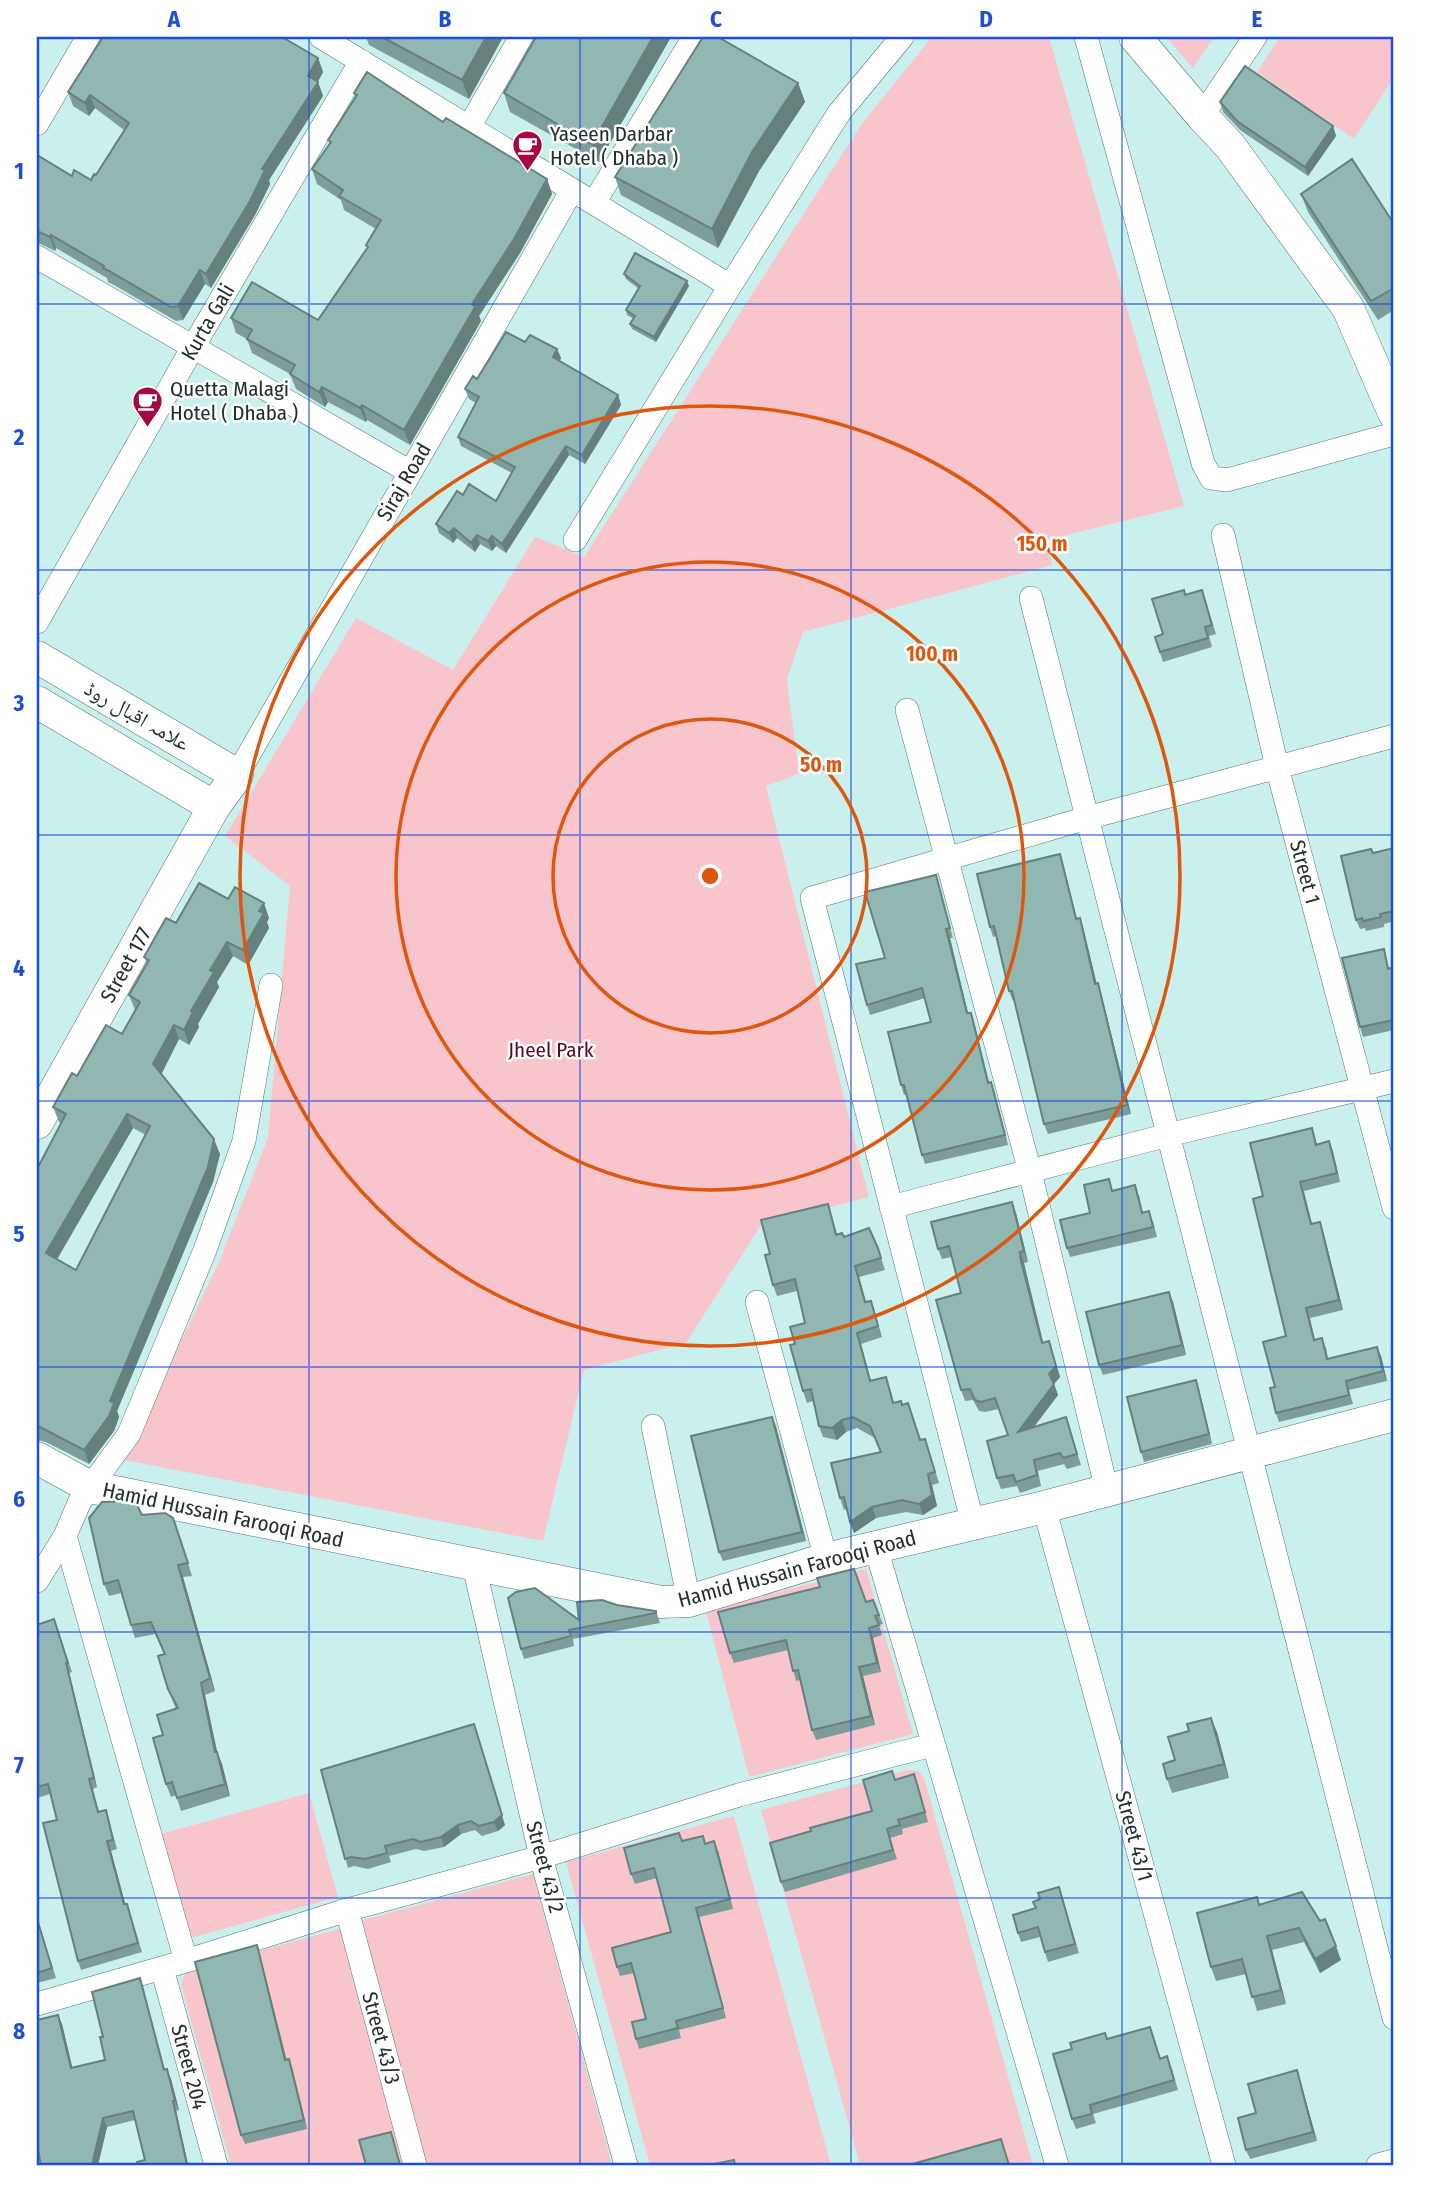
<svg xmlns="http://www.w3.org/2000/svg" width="1431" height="2202" viewBox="0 0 1431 2202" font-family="'Fira Sans Condensed','Noto Naskh Arabic',sans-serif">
	<rect width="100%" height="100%" fill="#c9f0ec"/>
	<!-- green -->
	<path fill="#f9c5cc" d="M932 37H1049L1184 506 1046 540 1052 565 803 632 787 679 799 774 766 786 869 1197 761 1225 686 1343 584 1370 543 1541 124 1460 219 1262 268 1138 290 886 225 836 356 618 453 670 535 537 584 557 822 185 864 121Z
		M1166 37H1214L1193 68Z
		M1280 37H1394V77L1354 139 1257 72Z
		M866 1569 913 1734 749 1777 706 1611Z
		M907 1770 919 1771 924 1778 1033 2165H860L761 1810Z
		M309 1793 338 1897 190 1938 161 1834Z
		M734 1816 831 2165H650L566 1862Z
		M533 1874 612 2165H427L360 1921Z
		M342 1928 408 2165H231L181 1985 186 1971Z"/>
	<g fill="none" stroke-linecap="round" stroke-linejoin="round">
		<defs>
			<path id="street" d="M321 37 730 286
				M1086 37 1203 463 1211 478 1227 480 1394 434
				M1202 116 1255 37
				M37 124 88 37
				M469 127 521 37
				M594 203 694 37
				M37 257 410 472
				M1223 535 1277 767 1394 1208
				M575 540 730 286 839 113 902 37
				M1031 598 1394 2018
				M37 622 193 347 361 61
				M907 710 1030 1172 1107 1491
				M237 775 572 190
				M891 1207 1168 1135 1394 1081
				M757 1302 826 1559
				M653 1426 689 1601
				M1044 1507 1224 2165
				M973 1524 812 898 1087 818 1394 736
				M65 1536 186 1961
				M876 1548 1057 2165
				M474 1566 541 1857 626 2165
				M37 1581 65 1536 80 1501 129 1434 205 1250 244 1141 271 985
				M347 1910 415 2165
				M162 1968 216 2165
				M37 2004 186 1961 347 1910 541 1857 739 1795 932 1745
				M1378 2165 1394 2161"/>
			<path id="secondary" d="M1135 37 1202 116 1230 146 1348 308 1394 413
				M37 657 237 775 214 807 37 1123
				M37 702 214 807
				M37 1458 90 1487 661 1602 689 1601 826 1559 1044 1507 1394 1415"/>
		</defs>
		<!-- street casing -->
		<use href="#street" stroke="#537673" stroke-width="24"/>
		<!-- secondary casing -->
		<use href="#secondary" stroke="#537673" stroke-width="33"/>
		<!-- street -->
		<use href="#street" stroke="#fff" stroke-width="23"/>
		<!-- secondary -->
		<use href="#secondary" stroke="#fff" stroke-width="32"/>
	</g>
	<!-- wall -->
	<path fill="#7d9d9a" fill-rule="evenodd" d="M366 37H503L469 99 369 45Z
		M536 37H671L599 162 510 112 504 93Z
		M318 58 323 72 318 82 323 96 269 180 270 184 255 215 211 288 205 284 183 320 176 321 114 285 108 282 107 278 56 248 55 251 43 245 37 243V155L72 176 91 180 96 175 124 130 95 108 89 116 73 106 68 92Z
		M798 83 805 102 759 171 718 248 621 195 615 177Z
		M354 93 443 122 547 179 552 194 520 253 479 316 481 321 410 445 367 420 366 422 328 402 325 407 296 389 290 374 252 353 247 339 236 333 231 318 318 320 367 248 366 245 376 229 344 210 341 200 317 184 312 169 330 143 328 140 355 97Z
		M1220 102 1333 126 1336 136 1308 176 1240 130 1223 112Z
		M1301 194 1394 224V310L1378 320 1308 212Z
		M624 274 689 286 656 342 632 329 630 324 634 319 627 315 626 310 639 289 626 279Z
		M525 342 557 349 561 358 560 361 618 395 621 405 585 464 569 455 506 553 496 546 492 551 480 544 475 552 457 538 453 543 439 533 436 524 463 495 496 501 512 473 461 446 458 437 476 403 469 399 465 389 477 379Z
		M1202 590 1216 634 1209 636 1212 647 1163 662 1155 637 1163 634 1185 595Z
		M1394 848V921L1384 924V927L1366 931 1365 928 1360 929 1356 920 1373 853Z
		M1060 854 1063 864 1077 919 1080 918 1083 927 1096 984 1101 993 1131 1114 1048 1134 1044 1124 1014 1000 1013 1001 1009 991 996 936 993 937 990 927Z
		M936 875 953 938H950L968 1013 974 1022 989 1082H991L994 1091 1008 1145 925 1164 922 1155 907 1094 904 1095 901 1085 931 1022 925 998 870 1015 867 1005 885 958Z
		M228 899 269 918 267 922 269 928 248 965 233 956 217 982 219 987 198 1024 199 1027 189 1045 179 1039 161 1074 220 1154 213 1182 117 1411 119 1417 114 1431 89 1464 46 1442 37 1440V1169L61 1123 59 1122 53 1107 77 1076 122 1034 135 1010 129 995 147 964 144 957 176 923ZM133 1128 146 1135 76 1270 57 1259Z
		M1384 949 1389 969 1394 967V1030L1363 1037 1360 1027Z
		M1312 1128 1317 1144 1329 1141 1340 1182 1304 1191 1312 1224 1323 1231 1343 1310 1310 1318 1315 1340 1326 1347 1328 1359 1381 1356 1387 1381 1349 1390 1353 1404 1279 1422 1276 1413 1275 1387 1286 1336 1263 1196Z
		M1113 1190 1139 1195 1143 1213 1153 1221 1157 1237 1070 1257 1067 1248 1090 1213Z
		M1016 1213 1028 1262 1024 1263 1025 1272 1043 1343 1049 1341 1060 1377 1054 1384 1058 1395 1034 1427 1066 1417 1081 1465 1067 1469 1064 1464 1038 1471 1041 1486 1020 1493 1017 1486 1001 1489 997 1478 1008 1435 999 1409 985 1412 979 1411 973 1400 965 1401 961 1390V1293L952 1257 942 1259 938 1249Z
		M832 1216 837 1234 878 1248 885 1270 859 1277 866 1302 875 1312 882 1337 861 1344 871 1381 890 1388 894 1403 902 1405 908 1403 921 1440 929 1451 939 1483 932 1485 937 1506 923 1515 906 1512 876 1518 854 1533 847 1509 844 1510 840 1498 880 1452 875 1438 857 1428 846 1432 837 1440 823 1437 819 1426 813 1401 807 1403 803 1391 795 1344 805 1323 797 1291 777 1296 773 1285 770 1254Z
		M1173 1302 1186 1355 1103 1375 1099 1365Z
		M1199 1390 1212 1444 1144 1462 1141 1452Z
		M772 1417 806 1541 723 1561 719 1552Z
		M142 1515 178 1531 192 1576 183 1577 215 1691 205 1695 217 1752 222 1764 230 1796 181 1811 176 1795 171 1797 166 1784 163 1735 176 1709 168 1689 164 1654 155 1634 135 1638 121 1593 109 1596 104 1584Z
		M873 1600 883 1624 879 1625 882 1635 873 1638 881 1672 863 1676 875 1725 816 1740 812 1730 800 1680 796 1681 788 1650 734 1663 730 1653Z
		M617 1605 656 1611 660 1623 573 1639 574 1646 524 1659 521 1649 579 1620Z
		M54 1619 72 1672 69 1673 97 1787 93 1789 99 1812 106 1810 109 1820 117 1849 111 1851 125 1904 130 1913 142 1952 81 1970 78 1961 57 1820 50 1794 37 1798V1625Z
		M1217 1732 1229 1778 1172 1793 1167 1779 1175 1760Z
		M321 1770 505 1825 498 1831 482 1836 475 1830 461 1834 444 1847 424 1851 416 1849 389 1856 391 1862 368 1869 354 1866 348 1868Z
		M895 1780 918 1784 928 1822 902 1829 903 1834 890 1838 897 1859 785 1892 781 1882 811 1831 872 1811Z
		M682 1841 706 1844 718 1851 733 1909 699 1917 726 2018 679 2030 681 2038 639 2049 636 2039 646 2019 634 1973 620 1976 617 1967 671 1932 657 1878 635 1884 631 1874Z
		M1302 1892 1341 1960 1320 1973 1304 1942 1272 1950 1286 2004 1257 2011 1246 1974 1216 1981 1211 1967 1257 1897 1260 1905Z
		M1062 1896 1079 1953 1048 1962 1040 1937 1021 1942 1018 1933 1036 1908Z
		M37 1918 56 1978 37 1983Z
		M257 1945 260 1955 286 2060 289 2059 292 2068 307 2129 245 2144 241 2135Z
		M143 1988 165 2070 171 2079 179 2110 176 2111 188 2165H138L145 2160 135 2120 107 2127 98 2165H41L62 2024 72 2068 105 2060 103 2037Z
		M1150 2027 1160 2058 1171 2066 1178 2090 1093 2114 1096 2123 1076 2129 1072 2119 1107 2039Z
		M1297 2070 1317 2141 1250 2159 1246 2150 1256 2113Z"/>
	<!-- shaded-wall -->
	<path fill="#66807d" d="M486 37H503L469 99 462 80Z
		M653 37H671L599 162 592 144Z
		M318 58 323 72 313 90 308 76Z
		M318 82 323 96 269 180 270 184 255 215 211 288 206 274 262 169Z
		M798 83 805 102 759 171 718 248 712 229 752 152Z
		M90 95 95 108 89 116 85 103Z
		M1333 126 1336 136 1308 176 1305 167Z
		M547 179 552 194 520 253 479 316 481 321 410 445 404 430 472 304Z
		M51 235 56 248 55 251 50 237Z
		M200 270 205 284 183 320 178 306Z
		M687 281 689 286 656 342 654 337Z
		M557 349 561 358 556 366 553 357Z
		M322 387 328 402 325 407 319 392Z
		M618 395 621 405 585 464 582 455Z
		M362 405 367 420 366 422 360 408Z
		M566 446 569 455 506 553 502 544Z
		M454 528 457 538 453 543 449 533Z
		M477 535 480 544 475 552 471 543Z
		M492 536 496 546 492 551 488 541Z
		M1060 854 1063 864 1079 928 1076 919Z
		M264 903 269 918 267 922 269 928 248 965 243 950Z
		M1080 918 1083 927 1099 993 1095 984Z
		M946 929 950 938 970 1023 967 1013Z
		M227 942 233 956 217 982 219 987 198 1024 199 1027 189 1045 184 1030 210 970Z
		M1098 983 1101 993 1131 1114 1127 1105Z
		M971 1013 974 1022 991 1092 988 1083Z
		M174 1025 179 1039 159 1079 153 1064Z
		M991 1082 994 1091 1008 1145 1005 1135Z
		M127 1114 133 1128 52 1268 46 1253Z
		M214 1139 220 1154 213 1182 117 1411 119 1417 114 1431 89 1464 84 1450 110 1401Z
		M1329 1141 1333 1151 1340 1182 1337 1173Z
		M1012 1202 1016 1213 1028 1262 1024 1251Z
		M1320 1222 1323 1231 1343 1310 1339 1300Z
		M1020 1252 1024 1263 1046 1354 1042 1343Z
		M855 1266 859 1277 869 1314 865 1302Z
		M1169 1292 1173 1302 1186 1355 1182 1345Z
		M857 1333 861 1344 874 1393 870 1381Z
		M1049 1341 1060 1377 1053 1385 1049 1374Z
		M1377 1347 1381 1356 1387 1381 1383 1371Z
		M1196 1380 1199 1390 1212 1444 1209 1434Z
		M1054 1384 1058 1395 1022 1442 1018 1432Z
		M772 1417 776 1426 806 1541 802 1532Z
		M842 1420 846 1432 837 1440 832 1428Z
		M928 1474 932 1485 937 1506 923 1515 919 1504Z
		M872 1507 876 1518 854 1533 850 1522Z
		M178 1565 183 1577 215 1691 210 1678Z
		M869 1628 873 1638 881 1672 877 1663Z
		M66 1663 69 1673 97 1787 94 1778Z
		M859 1667 863 1676 875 1725 871 1716Z
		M201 1683 205 1695 220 1765 215 1752Z
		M1211 1718 1217 1732 1229 1778 1224 1764Z
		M477 1733 505 1825 498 1831 494 1822Z
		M217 1752 222 1764 230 1796 225 1784Z
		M458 1825 461 1834 444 1847 441 1837Z
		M107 1841 111 1851 128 1914 124 1904Z
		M714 1841 718 1851 733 1909 730 1899Z
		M696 1908 699 1917 726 2018 723 2008Z
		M1267 1936 1272 1950 1286 2004 1281 1990Z
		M257 1945 260 1955 289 2069 285 2060Z
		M1336 1946 1341 1960 1320 1973 1315 1959Z
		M140 1978 143 1988 167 2080 164 2070Z
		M58 2015 62 2024 75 2078 71 2068Z
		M289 2059 292 2068 307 2129 304 2120Z
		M167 2069 171 2079 179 2110 175 2101Z
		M1297 2070 1300 2080 1317 2141 1313 2132Z
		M173 2101 176 2111 188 2165H187Z
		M103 2118 107 2127 98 2165H92Z"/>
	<!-- building -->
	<path fill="#91b7b3" stroke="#66807d" stroke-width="2" fill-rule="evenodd" d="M103 37H282L318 58 308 76 318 82 262 169 265 170 250 201 206 274 200 270 178 306 171 307 109 271 103 268 104 266 51 235 50 237 37 231V155L72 176 74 170 91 180 94 174 96 175 129 123 90 95 85 103 68 92Z
		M382 37H486L462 80Z
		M536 37H653L592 144 504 93Z
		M703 37H718L798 83 752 152 712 229 615 177Z
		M1245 66 1333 126 1305 167 1237 121 1220 102Z
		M367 72 443 122 446 118 547 179 514 239 472 304 475 307 404 430 362 405 360 408 322 387 319 392 306 384 290 374 295 365 247 339 252 330 231 318 252 282 318 320 368 247 366 245 381 220 339 196 343 190 312 169 331 142 328 140 357 95 354 93Z
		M1352 159 1394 224V288L1371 301 1301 194Z
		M635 253 687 281 654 337 630 324 635 316 626 310 640 286 624 274Z
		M506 332 525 342 530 335 557 349 553 357 618 395 582 455 566 446 502 544 492 536 488 541 477 535 471 543 454 528 449 533 436 524 457 491 463 495 469 484 496 501 515 467 458 437 479 397 465 389 473 376 477 379Z
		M1184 590 1185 595 1202 590 1212 625 1205 627 1208 638 1160 652 1155 637 1163 634 1152 599Z
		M1394 848V911L1380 914 1381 917 1363 921 1362 918 1356 920 1341 856 1371 849 1373 853Z
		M1060 854 1076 919 1080 918 1095 984 1098 983 1127 1105 1044 1124 1012 991H1009L994 926 990 927 977 874Z
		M936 875 950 928 946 929 967 1013H971L988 1083 991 1082 1005 1135 922 1155 904 1085H901L888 1032 931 1022 922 988 867 1005 856 964 885 958 865 892Z
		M199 883 228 899 235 887 264 903 259 911 264 913 243 950 227 942 210 970 214 972 191 1011 193 1012 184 1030 174 1025 153 1064 214 1139 208 1167 110 1401 114 1403 109 1416 84 1450 40 1427H37V1169L66 1114 53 1107 72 1073 77 1076 106 1025 122 1034 140 1002 129 995 149 960 144 957 166 918 176 923ZM127 1114 150 1126 76 1270 46 1253Z
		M1384 949 1388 969 1394 967V1020L1360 1027 1342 958Z
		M1312 1128 1316 1145 1329 1141 1337 1173 1300 1182 1311 1224 1320 1222 1339 1300 1306 1308 1314 1340 1322 1338 1327 1359 1377 1347 1383 1371 1346 1381 1349 1395 1276 1413 1270 1388 1275 1387 1263 1342 1286 1336 1253 1199 1263 1196 1250 1143Z
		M1109 1179 1112 1191 1135 1185 1142 1213 1149 1211 1153 1227 1067 1248 1060 1220 1090 1213 1084 1185Z
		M1012 1202 1024 1251 1020 1252 1021 1261 1042 1343 1049 1341 1056 1366 1049 1374 1054 1384 1018 1432 1066 1417 1077 1454 1063 1458 1060 1453 1034 1460 1037 1475 1016 1482 1013 1475 997 1478 987 1441 1008 1435 995 1398 981 1402 975 1400 970 1389 961 1390 936 1300 961 1293 949 1246 938 1249 931 1222Z
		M828 1204 836 1235 842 1233 844 1237 869 1228 878 1248 881 1258 855 1266 865 1302 871 1301 878 1326 857 1333 870 1381 886 1377 893 1403 901 1401 902 1405 908 1403 920 1440 925 1439 935 1472 928 1474 932 1495 919 1504 902 1500 872 1507 850 1522 844 1497 840 1498 831 1463 881 1452 870 1426 853 1417 842 1420 832 1428 819 1426 811 1389 803 1391 790 1345 795 1344 790 1327 805 1323 795 1279 773 1285 765 1255 770 1254 761 1220Z
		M1169 1292 1182 1345 1099 1365 1086 1312Z
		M1196 1380 1209 1434 1141 1452 1127 1397Z
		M772 1417 802 1532 719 1552 691 1436Z
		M125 1501 136 1503 142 1515 165 1513 173 1518 188 1563 178 1565 210 1678 201 1683 215 1752H217L225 1784 177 1798 172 1782 166 1784 153 1738 163 1735 157 1715 178 1708 168 1689 158 1656 165 1654 151 1622 131 1625 118 1580 104 1584 89 1518 102 1502Z
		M854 1569 866 1602 873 1600 879 1615 875 1616 879 1625 869 1628 877 1663 859 1667 871 1716 812 1730 798 1670 793 1671 786 1640 730 1653 718 1612 820 1587 817 1578Z
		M535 1588 579 1620 577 1602 602 1600 617 1605 656 1611V1613L569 1630 571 1636 521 1649 508 1598 516 1592Z
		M54 1619 68 1663H66L94 1778 89 1779 98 1812 106 1810 113 1840 107 1841 124 1904H127L138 1943 78 1961 43 1823 57 1820 48 1784 37 1787V1625Z
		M1211 1718 1224 1764 1167 1779 1163 1764 1175 1760 1168 1737 1189 1731 1187 1724Z
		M474 1724 502 1815 494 1822 479 1826 471 1821 458 1825 441 1837 421 1842 413 1839 385 1846 387 1853 365 1859 351 1857 345 1859 321 1770Z
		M892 1771 895 1780 914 1774 925 1812 898 1820 900 1825 887 1829 893 1850 781 1882 770 1843 811 1831 810 1828 872 1811 863 1780Z
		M679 1833 682 1841 703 1836 705 1844 714 1841 730 1899 696 1908 723 2008 676 2021 678 2028 636 2039 632 2022 646 2019 635 1977 631 1963 617 1967 612 1948 671 1932 654 1868 631 1874 624 1848Z
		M1059 1887 1075 1944 1045 1952 1038 1927 1018 1933 1013 1915 1036 1908 1033 1902 1040 1899 1038 1893Z
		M1302 1892 1320 1921 1325 1919 1336 1946 1315 1959 1299 1928 1267 1936 1281 1990 1252 1997 1242 1959 1211 1967 1197 1913 1257 1897 1259 1905Z
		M37 1919 52 1968 37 1973Z
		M257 1945 285 2060 289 2059 304 2120 241 2135 195 1962Z
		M140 1978 164 2070 167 2069 175 2101H173L187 2165H138L137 2162 145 2160 133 2111 103 2118 92 2165H41L37 2145V2020L58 2015 71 2068 105 2060 100 2037H103L92 1992Z
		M1150 2027 1160 2059 1167 2056 1174 2080 1090 2105 1092 2114 1072 2119 1053 2054 1072 2049 1070 2043 1105 2033 1107 2039Z
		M1297 2070 1313 2132 1246 2150 1238 2118 1256 2113 1248 2084Z
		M391 2132 400 2165H366L359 2140Z
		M1001 2139 1009 2165H909Z
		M734 2160 735 2165H710Z"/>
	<!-- grid -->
	<path fill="none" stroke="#1d4ed8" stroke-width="2" stroke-opacity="0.55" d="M309 37V2165M580 37V2165M851 37V2165M1122 37V2165M37 304H1394M37 570H1394M37 835H1394M37 1101H1394M37 1367H1394M37 1632H1394M37 1898H1394"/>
	<!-- distance rings -->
	<g fill="none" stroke="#de570e" stroke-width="3.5">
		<circle cx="710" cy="876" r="157"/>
		<circle cx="710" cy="876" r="314"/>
		<circle cx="710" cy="876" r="470"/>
	</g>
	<!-- icons -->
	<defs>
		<symbol id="cafe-pin" viewBox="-11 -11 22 30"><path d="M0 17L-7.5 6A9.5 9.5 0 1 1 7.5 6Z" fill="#a40941" stroke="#fff"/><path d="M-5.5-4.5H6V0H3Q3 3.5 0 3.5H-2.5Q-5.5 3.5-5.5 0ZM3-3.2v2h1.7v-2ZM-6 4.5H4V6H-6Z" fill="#fff"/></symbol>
	</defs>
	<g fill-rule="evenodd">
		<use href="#cafe-pin" x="510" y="128" width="35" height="47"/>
		<use href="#cafe-pin" x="130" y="384" width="35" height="47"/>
	</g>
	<g text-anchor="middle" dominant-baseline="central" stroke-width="5" stroke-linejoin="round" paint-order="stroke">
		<!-- poi labels -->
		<g font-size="21" fill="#202f2d" stroke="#fff" text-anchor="start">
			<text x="550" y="134">Yaseen Darbar<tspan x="550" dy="24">Hotel ( Dhaba )</tspan></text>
			<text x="170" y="389">Quetta Malagi<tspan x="170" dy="24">Hotel ( Dhaba )</tspan></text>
		</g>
		<!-- street labels -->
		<g font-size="21" fill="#202f2d" stroke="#fff">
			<text transform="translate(208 322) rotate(-60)">Kurta Gali</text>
			<text transform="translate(404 482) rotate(-60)">Siraj Road</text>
			<text transform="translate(137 716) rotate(30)">علامہ اقبال روڈ</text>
			<text transform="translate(1305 872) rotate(75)">Street 1</text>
			<text transform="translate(126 965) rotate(-61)">Street 177</text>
			<text transform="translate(223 1515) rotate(12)">Hamid Hussain Farooqi Road</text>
			<text transform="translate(797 1569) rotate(-15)">Hamid Hussain Farooqi Road</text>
			<text transform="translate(1134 1836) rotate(75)">Street 43/1</text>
			<text transform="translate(545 1867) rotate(75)">Street 43/2</text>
			<text transform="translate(381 2038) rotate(75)">Street 43/3</text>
			<text transform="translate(189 2067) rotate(75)">Street 204</text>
		</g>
		<!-- park labels -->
		<g font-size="21" fill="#5a0621" stroke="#fff">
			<text x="551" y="1050">Jheel Park</text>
		</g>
	</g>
	<circle cx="710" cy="876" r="10" fill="#de570e" stroke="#fff" stroke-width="3.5"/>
	<g font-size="21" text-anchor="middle" font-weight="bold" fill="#de570e" stroke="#fff" stroke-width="5" stroke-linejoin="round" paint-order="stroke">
		<text x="1042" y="551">150 m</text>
		<text x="932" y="661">100 m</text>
		<text x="821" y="772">50 m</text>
	</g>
	<!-- border -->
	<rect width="1431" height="2202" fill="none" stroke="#ffffff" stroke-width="77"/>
	<rect x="38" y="38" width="1354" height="2126" fill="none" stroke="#1d4ed8" stroke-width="2.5"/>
	<g font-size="23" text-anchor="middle" font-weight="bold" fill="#1d4ed8">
		<text x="174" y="27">A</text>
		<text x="445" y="27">B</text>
		<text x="716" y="27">C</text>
		<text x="986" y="27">D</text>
		<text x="1257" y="27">E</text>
		<text x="19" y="179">1</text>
		<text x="19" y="445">2</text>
		<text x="19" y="711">3</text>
		<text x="19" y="976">4</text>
		<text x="19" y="1242">5</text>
		<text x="19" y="1507">6</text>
		<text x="19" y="1773">7</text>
		<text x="19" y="2039">8</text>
	</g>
</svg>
